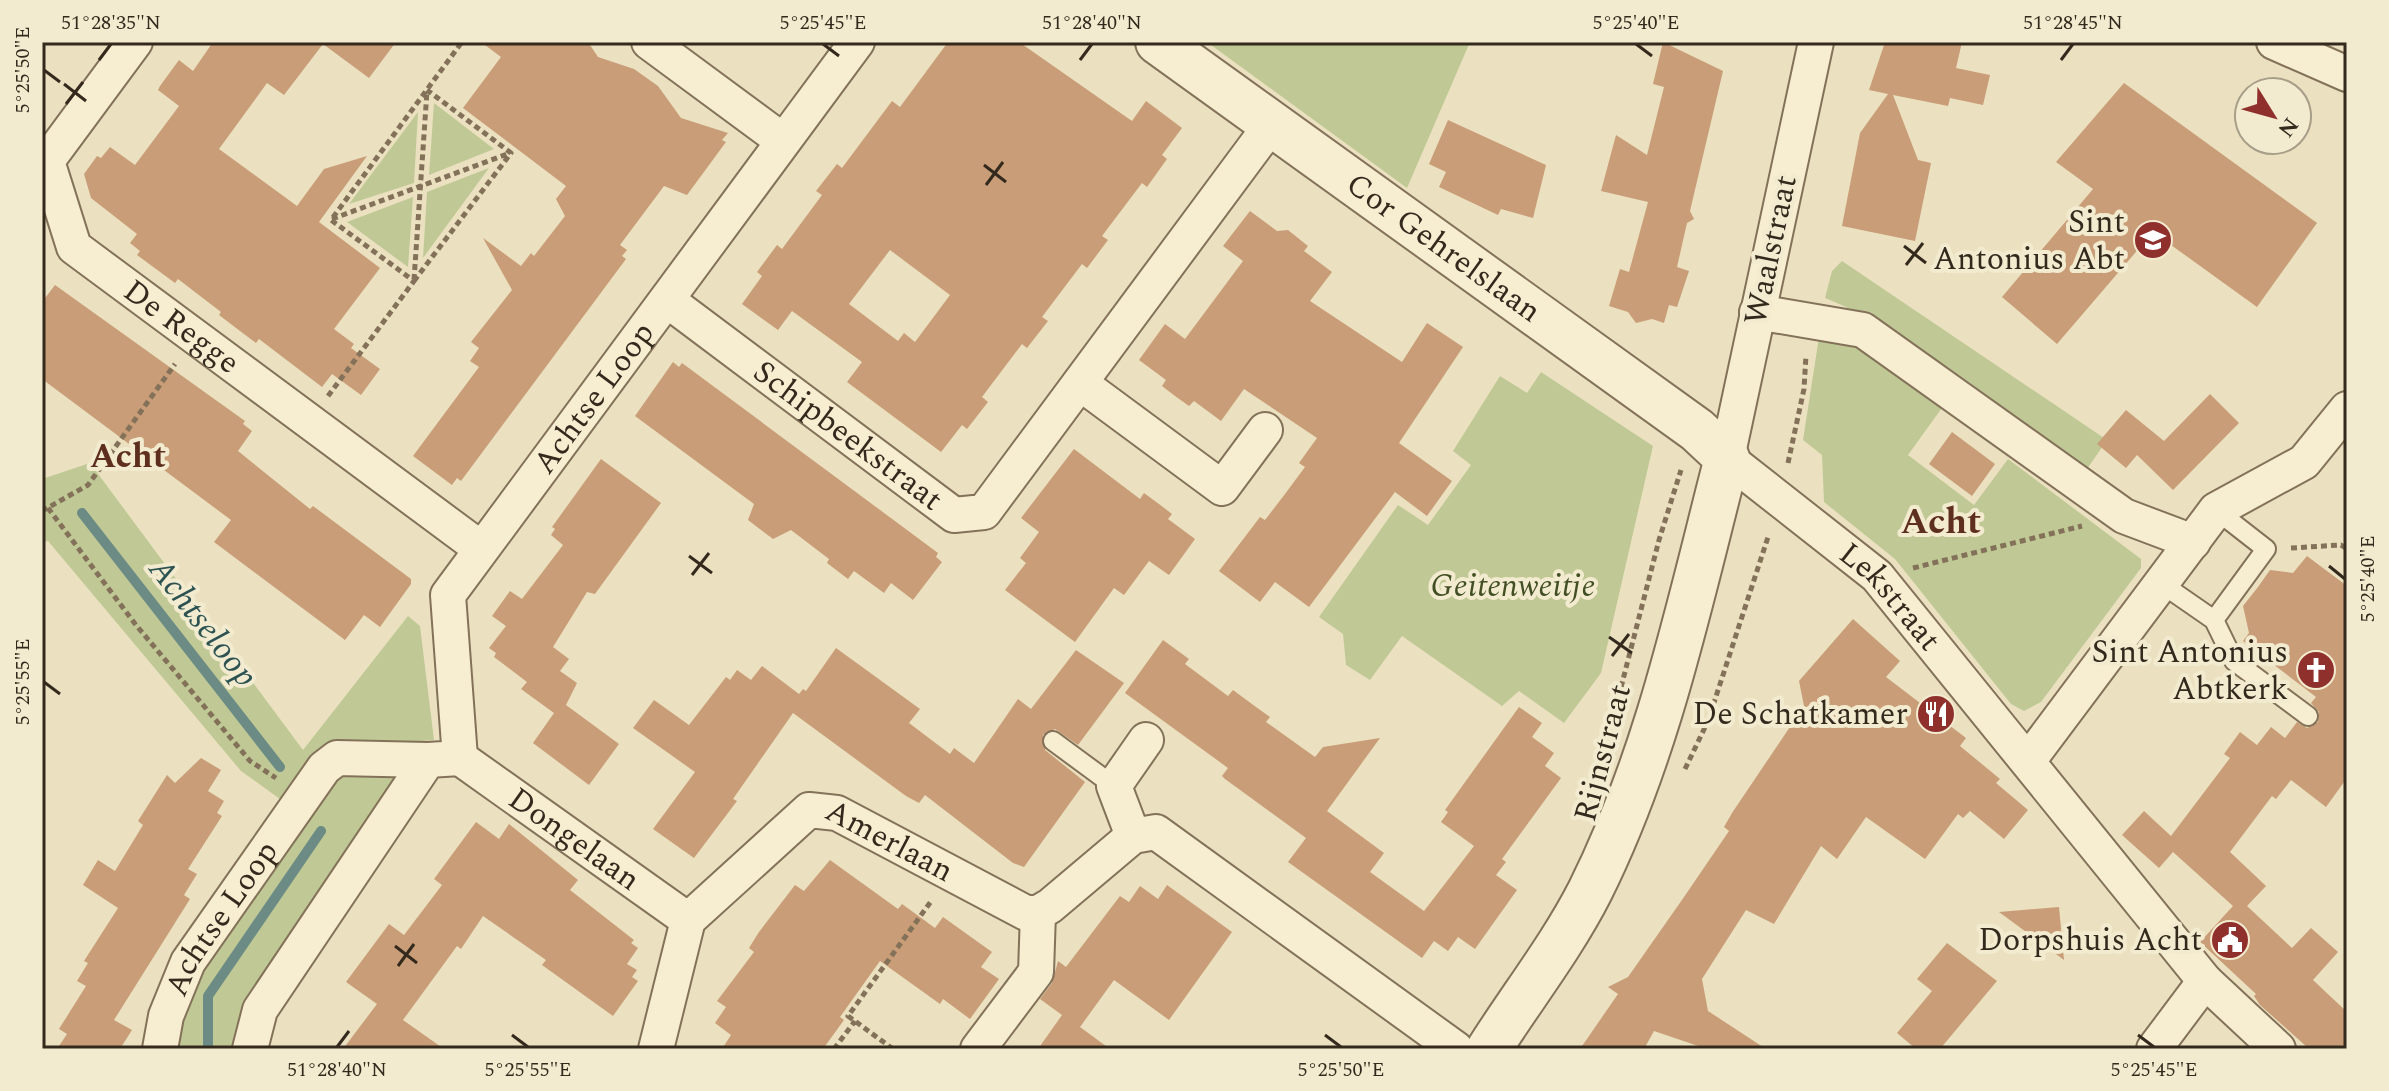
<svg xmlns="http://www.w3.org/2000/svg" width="2389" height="1091" viewBox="0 0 2389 1091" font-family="Spectral,serif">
	<rect width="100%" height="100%" fill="#ebe1c0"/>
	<!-- green -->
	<path fill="#c0c995" d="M1207 42H1470L1407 188Z
		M434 103 494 149 429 175Z
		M418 112 414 183 349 204Z
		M489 168 423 258 427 192Z
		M413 197 408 267 347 222Z
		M1842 261 2107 440 2087 469C2008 413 1914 333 1825 298L1832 271Z
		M1819 337 1854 341 1944 405 1908 455 1974 505 2008 459 2141 559V568L2041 702 2024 711 2011 704 1895 559 1824 502 1822 455 1803 440Z
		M1541 372 1653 446 1601 673 1564 723 1519 691 1502 706 1402 636 1370 680 1346 665 1343 634 1319 617 1398 505 1428 525 1471 465 1453 451 1500 376 1527 393Z
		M90 463 303 750 408 616 420 626 434 740 331 748 284 802 241 771 48 541 42 542V479Z
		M401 770 235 1049H173L200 964 331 772Z"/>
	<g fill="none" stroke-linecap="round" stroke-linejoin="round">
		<!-- stream -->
		<path stroke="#6b8b84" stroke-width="10" d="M82 513 280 767
			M208 1049V996L321 831"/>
	</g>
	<!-- building -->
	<path fill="#c89d77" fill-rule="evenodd" d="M213 42H396L369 78 323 44 284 95 267 83 219 149 297 206 324 169 367 156 319 222 380 268 334 329 354 344 351 348 380 369 361 395 332 374 322 387 259 339 256 343 240 331 219 315 221 312 178 279 175 283 137 255 140 251 130 243 137 234 91 198 84 174 97 156 101 158 110 147 135 165 179 106 158 90 160 86 179 60 193 71Z
		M481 42H588L598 57 634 69 658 86 681 118 728 133 722 140 726 142 687 195 664 186 620 245 627 250 622 256 626 259 461 481 457 478 452 485 413 456 479 367 470 361 479 348 471 342 512 290 483 238 521 266 531 253 534 256 565 216 556 199 566 186 463 108 501 57Z
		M948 42H1019L1132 121 1146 101 1182 128 1162 155 1167 159 1147 187 1142 183 1102 236 1108 240 1087 268 1082 264 1042 317 1048 321 1027 348 1022 344 982 397 988 402 967 429 962 425 941 452 847 382 862 362 792 311 778 330 742 304 762 276 757 272 777 245 782 249 822 195 816 191 837 164 842 168 892 101 900 107ZM890 250 950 295 915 342 904 333 898 341 849 304Z
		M1663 42 1723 71 1690 211 1694 219 1687 223 1677 267 1689 271 1677 307 1669 305 1664 323 1652 319 1636 323 1628 312 1609 306 1620 269 1629 272 1648 202 1601 191 1616 135 1647 155 1664 87 1653 84Z
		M1885 42H1962L1956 68 1990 75 1983 105 1950 98 1948 106 1893 95 1918 160 1931 163 1915 241 1842 226 1860 133 1888 94 1869 90Z
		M2124 83 2317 223 2257 307 2153 232 2057 344 2002 297 2093 189 2056 162Z
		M1448 120 1546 165 1533 218 1501 209 1498 215 1439 187 1446 172 1429 164Z
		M1250 211 1277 231 1288 230 1308 246 1304 251 1332 272 1310 301 1402 362 1427 323 1463 347 1399 443 1452 481 1427 516 1395 492 1309 607 1275 582 1260 602 1219 571 1260 517 1265 520 1285 494 1305 467 1299 463 1317 438 1244 389 1221 421 1194 401 1189 406 1175 396 1162 386 1166 380 1139 360 1165 324 1185 339 1243 261 1223 246Z
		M55 285 245 421 243 424 252 431 238 451 310 509 313 506 411 579V584L380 627 364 615 345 640 214 542 231 520 42 379V302Z
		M673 362 679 367 682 363 938 553 936 557 942 562 913 600 891 583 884 593 854 571 848 579 827 563 829 559 791 530 773 539 748 520 754 504 635 416Z
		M2210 394 2239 423 2173 490 2137 455 2126 468 2097 444 2126 410 2164 441Z
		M1952 432 1995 464 1972 496 1929 464Z
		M1074 449 1140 499 1144 493 1159 504 1172 514 1168 519 1195 539 1169 575 1149 561 1124 595 1114 588 1075 642 1005 590 1026 563 1020 558 1039 532 1021 518Z
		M601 459 661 503 595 594 587 592 553 647 569 659 560 671 577 683 566 705 619 744 589 785 533 743 554 713 521 689 527 682 494 657 496 653 489 648 506 626 492 616 510 591 522 599 563 545 551 535 555 529 552 527Z
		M2307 556 2347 586V778L2326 807 2291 780 2276 799 2272 796 2230 852 2266 886 2247 906 2292 948 2311 928 2338 952 2313 980 2347 1012V1049L2307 1047 2260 1005 2254 996 2256 994 2200 942 2233 906 2173 852 2159 868 2122 835 2144 811 2171 836 2230 758 2224 754 2240 732 2257 745 2271 727 2285 738 2297 722 2307 728 2318 722 2319 712 2311 703 2316 697 2243 641 2249 633 2243 606 2258 587 2270 570 2293 573Z
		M1853 619 1900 661 1886 677 1966 738 1960 746 2000 779 1996 783 2028 810 2004 839 1970 811 1963 818 1958 814 1925 859 1866 817 1837 859 1821 846 1774 924 1746 910 1702 979 1708 1011 1766 1049H1707L1654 1031 1644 1049H1580L1618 994 1608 987 1628 977 1684 897 1729 831 1724 827 1732 813 1804 706 1799 681Z
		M1163 640 1189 659 1185 664 1228 696 1233 690 1256 707 1270 717 1266 722 1315 757 1323 747 1380 738 1327 811 1384 853 1370 872 1424 911 1474 846 1441 822 1448 812 1445 810 1519 707 1542 723 1532 737 1554 753 1545 766 1561 778 1502 859 1506 862 1496 875 1517 890 1475 949 1458 937 1448 951 1434 941 1422 958 1288 862 1306 838 1225 779 1222 776 1228 768 1125 693Z
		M836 648 920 709 909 723 950 754 954 748 974 763 1018 699 1031 709 1076 650 1124 683 1078 745 1055 729 1043 735 1045 750 1085 782 1024 867 1013 863 925 795 919 803 906 796 793 713 733 799 737 801 694 858 653 829 695 772 633 728 654 700 689 725 726 677 730 680 737 670 751 680 762 666 799 694 803 689 806 691Z
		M201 758 221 770 208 791 224 801 217 813 222 816 188 869 197 874 184 895 190 899 114 1020 132 1030 120 1049H57L67 1034 59 1029 86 986 77 981 88 963 84 961 118 908 83 885 98 860 115 871 143 825 138 821 167 775 175 783Z
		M476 822 499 839 509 824 578 880 570 890 634 940 631 943 638 948 627 964 637 970 632 977 638 981 613 1016 542 965 546 960 483 916 461 949 457 946 403 1020 444 1049H343L377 1004 346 982 389 924 404 935 442 885 434 879Z
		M830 860 898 909 902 904 935 928 943 917 992 952 981 967 999 979 970 1019 943 999 940 1004 880 961 840 1017 844 1020 823 1049H722L731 1035 715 1023 726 1007 717 1001 754 952 749 948 759 932 795 885 804 891Z
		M1167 885 1232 932 1169 1020 1114 980 1080 1027 1110 1049H1038L1062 1015 1040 999 1052 983 1058 961 1066 967 1120 896 1129 902 1140 886 1158 899Z
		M2059 907 2064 960 1999 912Z
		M1947 943 1997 981 1940 1049H1916L1897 1033 1932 991 1917 979Z"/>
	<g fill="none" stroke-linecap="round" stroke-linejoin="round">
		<defs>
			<path id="service" d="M2162 584 2214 620 2234 661 2308 716
				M2214 620 2266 549 2216 510
				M1053 741 1114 786"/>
			<g id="minor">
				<path id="s1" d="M135 42 47 161 74 247 480 548"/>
				<path d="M649 42 783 141"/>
				<path id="s2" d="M1816 42 1727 458 1877 576 2205 981 2278 1049"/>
				<path d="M2274 42 2347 74"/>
				<path id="s3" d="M667 300 954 515 984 512 1271 125"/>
				<path d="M1757 312 1863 330 2124 516 2193 542"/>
				<path d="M1080 383 1222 488 1265 430"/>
				<path id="s4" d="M460 758 688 920"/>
				<path d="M2028 761 2216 510 2304 462 2347 409"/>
				<path d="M1133 836 1114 786 1146 740"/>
				<path id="s5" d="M160 1049 166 1016 188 962 324 768 337 758 428 760"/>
				<path id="s6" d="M250 1049 260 1010 428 760 460 758 448 595 857 42"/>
				<path id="s7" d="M656 1049 688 920 809 810 837 813 1026 913H1038L1050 906 1133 836 1156 832 1456 1049"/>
				<path d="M978 1049 1036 972 1038 913"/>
				<path d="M2154 1049 2205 981"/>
			</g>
			<g id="tertiary">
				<path id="s8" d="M1158 42 1697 430 1727 458C1689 605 1658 755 1590 891 1562 946 1522 997 1489 1049"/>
			</g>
		</defs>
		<!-- service casing -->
		<use href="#service" stroke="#837259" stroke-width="22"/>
		<!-- minor casing -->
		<use href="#minor" stroke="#837259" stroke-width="38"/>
		<!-- tertiary casing -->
		<use href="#tertiary" stroke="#837259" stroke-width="48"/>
		<!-- path -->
		<path stroke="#837259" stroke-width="5" stroke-dasharray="6 4" stroke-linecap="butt" d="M332 219 510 153
			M414 280 427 91
			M414 281 511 153 427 90
			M328 396 414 281 331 220 462 42
			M1788 463 1804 389 1806 355
			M48 508 136 625 250 761 276 778
			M42 511 88 485 175 364
			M2291 548 2341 545 2347 549
			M1913 568 2082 526
			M1611 726 1659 540 1681 470
			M1685 769 1708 721 1769 534
			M834 1049 855 1021
			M893 1049 848 1016 932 900"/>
		<!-- service -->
		<use href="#service" stroke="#f7eed2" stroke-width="18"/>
		<!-- minor -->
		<use href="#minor" stroke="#f7eed2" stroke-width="34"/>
		<!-- tertiary -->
		<use href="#tertiary" stroke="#f7eed2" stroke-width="44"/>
	</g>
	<!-- ticks -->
	<path fill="none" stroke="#34291d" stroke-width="3" d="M823 44 839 56M1636 44 1652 56M99 60 111 44M1080 60 1092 44M2061 60 2073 44M44 70 60 82M64 84 86 101M66 104 83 82M984 165 1006 182M986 185 1003 162M1904 246 1926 263M1906 265 1923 243M689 556 712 573M2329 566 2345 579M692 575 709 553M1609 637 1632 653M1612 656 1629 634M44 682 60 694M395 946 417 963M398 966 414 944M512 1035 528 1047M1325 1035 1341 1047M2138 1035 2154 1047M337 1047 349 1031"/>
	<!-- icons -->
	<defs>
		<symbol id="school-disc" viewBox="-11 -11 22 22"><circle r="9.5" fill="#90302c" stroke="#f3ebcf"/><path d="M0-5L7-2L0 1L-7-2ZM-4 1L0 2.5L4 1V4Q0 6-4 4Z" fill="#fff"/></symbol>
		<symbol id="church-disc" viewBox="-11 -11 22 22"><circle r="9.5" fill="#90302c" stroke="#f3ebcf"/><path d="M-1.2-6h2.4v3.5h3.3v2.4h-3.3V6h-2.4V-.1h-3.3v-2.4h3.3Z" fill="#fff"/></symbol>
		<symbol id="restaurant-disc" viewBox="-11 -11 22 22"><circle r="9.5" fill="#90302c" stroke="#f3ebcf"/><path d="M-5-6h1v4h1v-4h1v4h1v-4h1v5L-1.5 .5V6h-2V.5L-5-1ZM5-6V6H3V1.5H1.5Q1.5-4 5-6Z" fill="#fff"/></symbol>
		<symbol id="civic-disc" viewBox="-11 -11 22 22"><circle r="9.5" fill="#90302c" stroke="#f3ebcf"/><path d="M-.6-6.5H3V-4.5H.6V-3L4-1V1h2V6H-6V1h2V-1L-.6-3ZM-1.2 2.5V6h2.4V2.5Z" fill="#fff"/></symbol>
	</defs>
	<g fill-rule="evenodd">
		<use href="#school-disc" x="2131" y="218" width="44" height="44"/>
		<use href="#church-disc" x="2294" y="648" width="44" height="44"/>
		<use href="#restaurant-disc" x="1914" y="692" width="44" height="44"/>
		<use href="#civic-disc" x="2208" y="918" width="44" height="44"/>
	</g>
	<g text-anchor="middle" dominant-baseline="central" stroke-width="8" stroke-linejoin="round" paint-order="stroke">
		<!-- poi labels -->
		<g font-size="32" fill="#34291d" stroke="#f3ebcf" text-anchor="end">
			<text x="2125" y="222">Sint<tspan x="2125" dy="37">Antonius Abt</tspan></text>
			<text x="2288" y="652">Sint Antonius<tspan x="2288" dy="37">Abtkerk</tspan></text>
			<text x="1908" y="714">De Schatkamer</text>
			<text x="2202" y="940">Dorpshuis Acht</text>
		</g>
		<!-- street labels -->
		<g font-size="32" fill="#34291d" stroke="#f3ebcf">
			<text stroke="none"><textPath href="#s8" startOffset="352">Cor Gehrelslaan</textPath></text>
			<text transform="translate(1771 250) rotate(-78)">Waalstraat</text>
			<text stroke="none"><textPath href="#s1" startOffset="372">De Regge</textPath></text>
			<text stroke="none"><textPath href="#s6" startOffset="782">Achtse Loop</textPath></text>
			<text stroke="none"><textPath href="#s3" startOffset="226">Schipbeekstraat</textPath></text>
			<text stroke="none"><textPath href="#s2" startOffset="640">Lekstraat</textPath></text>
			<text transform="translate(1603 753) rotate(-75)">Rijnstraat</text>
			<text stroke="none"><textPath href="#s4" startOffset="140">Dongelaan</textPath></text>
			<text stroke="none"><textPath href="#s7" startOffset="384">Amerlaan</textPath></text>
			<text stroke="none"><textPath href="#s5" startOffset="146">Achtse Loop</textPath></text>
		</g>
		<!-- park labels -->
		<g font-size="32" font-style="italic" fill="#424f24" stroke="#f3ebcf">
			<text x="1513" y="586">Geitenweitje</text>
		</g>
		<!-- neighbourhood labels -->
		<g font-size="34" font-weight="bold" fill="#5e2f1e" stroke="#f3ebcf">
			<text x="128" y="457">Acht</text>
		</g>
		<!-- water labels -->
		<g font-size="34" font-style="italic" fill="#2c5352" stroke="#f3ebcf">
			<text transform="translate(203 623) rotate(52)">Achtseloop</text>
		</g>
		<!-- quarter labels -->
		<g font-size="36" font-weight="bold" fill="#5e2f1e" stroke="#f3ebcf">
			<text x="1941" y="522">Acht</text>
		</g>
	</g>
	<!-- border -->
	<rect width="2389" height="1091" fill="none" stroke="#f3ebcf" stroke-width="88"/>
	<!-- north arrow -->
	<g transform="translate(2273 116) rotate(127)"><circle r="38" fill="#f3ebcf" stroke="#a79d88" stroke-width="2"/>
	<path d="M0-6L14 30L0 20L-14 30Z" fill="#90302c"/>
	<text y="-12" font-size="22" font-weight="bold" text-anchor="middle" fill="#34291d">N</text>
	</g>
	<rect x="44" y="44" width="2301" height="1003" fill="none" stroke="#34291d" stroke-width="3"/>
	<g font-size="20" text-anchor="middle" fill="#34291d">
		<text x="111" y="29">51°28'35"N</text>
		<text x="823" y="29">5°25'45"E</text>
		<text x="1092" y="29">51°28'40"N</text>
		<text x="1636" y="29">5°25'40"E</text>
		<text x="2073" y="29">51°28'45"N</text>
		<text transform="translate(22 70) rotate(-90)" y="7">5°25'50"E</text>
		<text transform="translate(2367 579) rotate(-90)" y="7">5°25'40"E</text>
		<text transform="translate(22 682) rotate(-90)" y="7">5°25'55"E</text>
		<text x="337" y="1076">51°28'40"N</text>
		<text x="528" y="1076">5°25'55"E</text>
		<text x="1341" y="1076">5°25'50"E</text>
		<text x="2154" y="1076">5°25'45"E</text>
	</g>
</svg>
